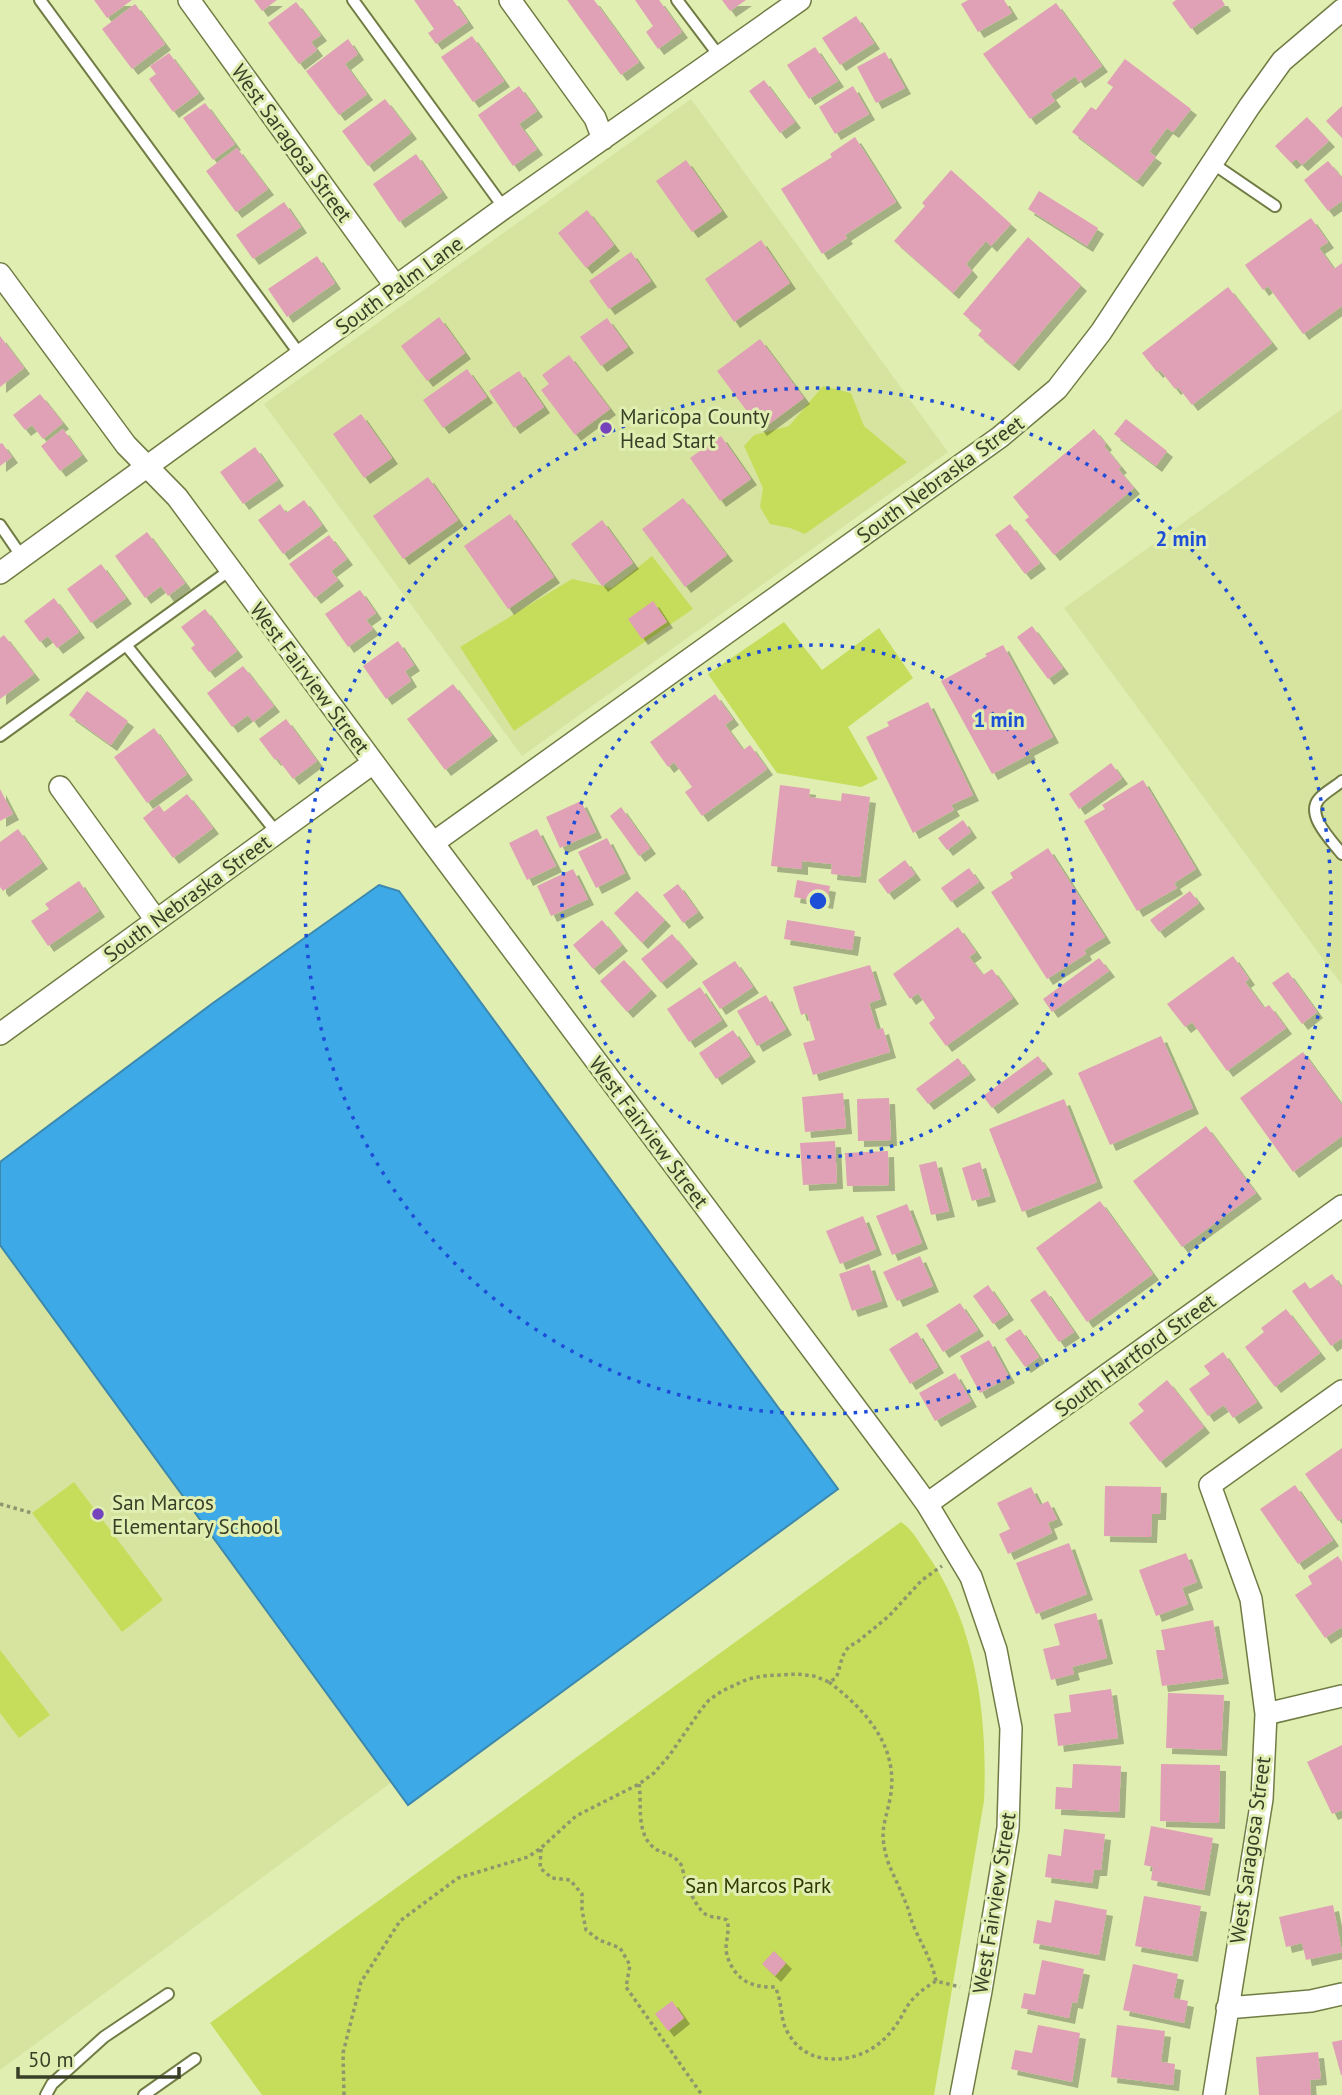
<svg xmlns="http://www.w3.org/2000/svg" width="1342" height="2095" viewBox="0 0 1342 2095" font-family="'PT Sans',sans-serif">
	<defs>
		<filter id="shadow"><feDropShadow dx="6" dy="6" stdDeviation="0" flood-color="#0004"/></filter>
	</defs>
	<rect width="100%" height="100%" fill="#e0eeb2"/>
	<!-- built -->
	<path fill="#d6e4a0" d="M691 99 948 452 522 756 264 404Z
		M1342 409V985L1064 608Z
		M0 1245 392 1782 0 2070Z"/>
	<!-- green -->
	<path fill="#c6dd5c" d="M823 386 851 393 864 426 907 462 805 534 790 528 770 524 760 507 763 488 744 446 754 435 789 426Z
		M652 556 693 609 514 731 460 647 572 579 612 588Z
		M784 622 822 670 879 628 913 678 848 727 878 779 861 787 777 773 708 674Z
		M74 1482 163 1600 122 1632 32 1513Z
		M901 1522C912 1529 918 1541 925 1551 976 1622 988 1716 984 1801L934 2095H262L210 2023Z
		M0 1650 50 1715 19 1738 0 1713Z"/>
	<!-- water -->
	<path fill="#3ea9e7" stroke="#3c89ad" stroke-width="2" d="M379 885 399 891 838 1489 408 1805 0 1245V1162L213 1003Z"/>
	<!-- building -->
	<path fill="#e0a0b5" filter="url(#shadow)" d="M94 0H132L107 18Z
		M254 0H277L262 11Z
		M414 0H453L468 22 436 44 428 33 434 29Z
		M567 0H594L639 62 621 75Z
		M635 0H659L682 32 658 49 646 32 653 26Z
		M722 0H746L730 11Z
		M968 0H1004L1012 13 978 32 961 4Z
		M1176 0H1222L1225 5 1191 29 1172 3Z
		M296 2 321 35 311 42 317 50 299 64 268 23Z
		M1056 3 1102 66 1079 82 1075 76 1050 94 1055 101 1030 119 983 54Z
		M135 4 165 44 132 69 102 29Z
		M856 16 874 43 840 65 822 38Z
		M472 36 504 81 473 102 441 57Z
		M348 39 358 54 345 64 367 94 339 115 306 71Z
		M815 47 838 81 809 99 787 65Z
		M885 52 905 88 876 103 857 67Z
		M169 53 199 93 173 112 149 79 156 74 150 66Z
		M1125 59 1191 109 1173 132 1167 128 1149 152 1156 157 1137 181 1072 132 1091 107 1096 110 1113 87 1107 83Z
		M764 80 795 122 780 133 749 91Z
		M519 86 537 111 519 124 537 149 513 166 478 115Z
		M853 86 869 114 835 134 819 107Z
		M385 99 411 133 368 166 342 131Z
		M205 103 235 144 213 160 183 118Z
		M1342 106V138L1326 121Z
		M1307 117 1329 141 1302 165 1296 159 1291 163 1275 146Z
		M855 137 896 202 845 235 847 238 822 254 781 189 832 157 830 154Z
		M237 148 268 189 236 212 206 171Z
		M416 154 442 192 399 222 373 184Z
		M686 160 722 211 692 232 656 181Z
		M1328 161 1342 178V201L1328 211 1304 180Z
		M951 170 1011 224 991 246 986 241 966 264 972 271 953 293 894 241 925 206 922 203Z
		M1039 191 1098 228 1087 246 1028 209Z
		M284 202 301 227 253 259 236 235Z
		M587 210 614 245 586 268 558 233Z
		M1311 218 1328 242 1319 248 1334 269 1342 263V306L1303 334 1268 286 1263 290 1245 265Z
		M1028 237 1081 285 1013 365 978 335 982 330 963 314Z
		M761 240 790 283 734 322 705 279Z
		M631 252 651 281 609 309 589 281Z
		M317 256 335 283 287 317 268 289Z
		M1228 287 1272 343 1192 405 1178 387 1175 389 1160 370 1157 372 1142 353Z
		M439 317 465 353 427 381 401 346Z
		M607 318 628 347 601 366 580 337Z
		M0 336 24 368 0 387Z
		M760 339 804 398 761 430 717 371Z
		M569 355 610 409 575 435 541 390 549 384 542 375Z
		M467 369 487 397 443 428 423 400Z
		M519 371 544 407 514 428 489 391Z
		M40 394 63 423 43 439 32 425 25 430 13 415Z
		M361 414 392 458 364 478 333 434Z
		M1126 419 1167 451 1156 466 1114 434Z
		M63 429 82 455 60 471 41 446Z
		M1094 429 1106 444 1104 446 1121 467 1118 469 1134 488 1054 555 1025 520 1029 517 1013 497Z
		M721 436 751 479 720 501 690 458Z
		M2 443 12 457 0 466V444Z
		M255 447 278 480 243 504 220 472Z
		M428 477 458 520 403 559 373 516Z
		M683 498 727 555 685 587 642 529Z
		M304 500 322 525 283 554 258 520 280 504 286 513Z
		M510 514 554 577 508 609 464 546Z
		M602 520 633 563 602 586 571 544Z
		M1010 524 1040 563 1025 574 995 535Z
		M147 532 185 583 168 596 161 586 145 598 115 556Z
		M329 535 347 559 331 571 338 580 315 598 289 564Z
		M101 564 126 598 91 623 67 589Z
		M360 590 376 613 366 620 373 629 348 647 325 614Z
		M54 598 79 632 57 648 48 636 40 642 24 621Z
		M653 601 667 622 642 639 628 619Z
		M205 609 237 651 209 672 191 648 195 645 181 627Z
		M1032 626 1063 668 1048 679 1017 637Z
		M4 635 34 674 0 699V638Z
		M398 641 414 665 405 671 411 681 386 699 363 666Z
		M1003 645 1053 737 1028 750 1030 754 992 774 941 681 987 656 985 654Z
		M243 666 274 706 253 722 248 715 232 727 207 693Z
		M453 684 492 735 445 770 407 719Z
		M87 691 128 721 111 745 69 715Z
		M715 694 733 719 725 725 743 750 750 745 767 769 702 816 685 792 692 787 674 762 668 767 650 742Z
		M928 702 973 795 951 805 954 810 913 833 866 737 889 726 887 722Z
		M286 719 317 761 293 779 277 758 275 760 259 739Z
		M154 728 187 774 147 803 114 757Z
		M1111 763 1122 778 1079 809 1069 794Z
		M1143 780 1196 869 1174 883 1177 888 1137 911 1084 821 1105 809 1102 805Z
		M780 785 810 789 809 797 841 801 842 793 870 797 860 877 831 874 832 864 802 861V869L771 866Z
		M0 789 13 814 0 821Z
		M187 794 213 828 173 858 143 818 159 805 164 812Z
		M581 801 596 832 560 848 546 817Z
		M621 807 650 848 639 856 610 816Z
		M963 820 971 832 947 850 938 838Z
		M18 829 42 863 3 891 0 887V842Z
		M537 829 556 866 527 880 509 843Z
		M607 838 625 873 596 888 578 852Z
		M1048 848 1105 937 1084 950 1086 954 1047 979 991 892 1013 878 1010 873Z
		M905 860 915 874 888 894 878 880Z
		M969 868 979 882 951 902 941 888Z
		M573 869 588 899 551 916 537 886Z
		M797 880 830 886 827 903 794 897Z
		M79 881 99 911 48 946 31 921 49 909 45 904Z
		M678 884 698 912 683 923 663 895Z
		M637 891 665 920 642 943 614 913Z
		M1190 891 1199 903 1159 932 1150 920Z
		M602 920 622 945 593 969 573 945Z
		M787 920 855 931 852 950 784 939Z
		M958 927 976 952 969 957 983 975 992 969 1013 998 946 1046 929 1023 935 1018 918 993 910 999 893 974Z
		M672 934 692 958 661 983 641 959Z
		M1233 956 1249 979 1245 982 1264 1008 1269 1005 1286 1028 1227 1071 1192 1022 1185 1027 1167 1004Z
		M1099 958 1109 971 1052 1012 1043 999Z
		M624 960 651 990 627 1012 600 981Z
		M735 961 753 987 720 1009 702 982Z
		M870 965 881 999 869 1003 877 1030 883 1028 890 1052 813 1075 803 1043 815 1040 807 1013 801 1015 793 987Z
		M1288 972 1317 1012 1302 1024 1272 983Z
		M700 987 722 1020 689 1042 667 1009Z
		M766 995 786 1029 757 1046 737 1011Z
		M733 1030 750 1056 716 1079 699 1053Z
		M1161 1036 1193 1108 1110 1145 1078 1073Z
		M1303 1052 1342 1105V1136L1293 1172 1240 1098Z
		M1038 1056 1047 1068 992 1108 983 1096Z
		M958 1058 970 1074 928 1104 916 1089Z
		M843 1093 846 1128 805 1132 802 1097Z
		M889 1098 891 1140 858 1141 857 1099Z
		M1064 1099 1097 1182 1022 1212 989 1129Z
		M1206 1126 1256 1193 1182 1247 1133 1181Z
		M835 1141 837 1183 803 1185 800 1143Z
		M888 1151 889 1185 847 1186 845 1153Z
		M936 1161 949 1211 931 1215 919 1165Z
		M980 1162 990 1196 972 1201 962 1168Z
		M1100 1201 1153 1274 1087 1322 1036 1248Z
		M907 1204 922 1243 892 1255 876 1216Z
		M863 1216 876 1249 840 1264 826 1231Z
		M920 1256 933 1286 897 1301 883 1272Z
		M869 1264 882 1301 852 1311 839 1274Z
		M1332 1274 1342 1288V1338L1331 1346 1292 1291 1305 1282 1310 1289Z
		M988 1285 1008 1314 993 1324 973 1296Z
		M1045 1290 1074 1332 1059 1342 1030 1300Z
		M960 1303 978 1330 943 1352 926 1325Z
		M1286 1309 1320 1353 1275 1387 1245 1347 1264 1332 1261 1328Z
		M1020 1329 1039 1357 1025 1367 1005 1339Z
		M917 1332 938 1367 910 1384 889 1349Z
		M989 1340 1009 1377 980 1393 960 1356Z
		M1223 1352 1257 1402 1233 1418 1224 1405 1208 1416 1189 1389 1210 1374 1204 1366Z
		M955 1373 971 1401 935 1421 919 1393Z
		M1167 1380 1204 1427 1160 1462 1129 1423 1144 1411 1138 1404Z
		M1342 1448V1518L1338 1521 1305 1474Z
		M1295 1485 1333 1540 1298 1564 1260 1509Z
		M1105 1486 1161 1487 1160 1514H1152L1151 1537 1104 1536Z
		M1031 1487 1040 1505 1048 1501 1057 1519 1048 1523 1052 1533 1008 1554 999 1534 1010 1529 997 1503Z
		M1069 1543 1087 1594 1036 1614 1016 1563Z
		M1186 1553 1197 1582 1182 1588 1188 1604 1156 1616 1139 1570Z
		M1338 1556 1342 1562V1627L1325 1638 1295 1595 1312 1584 1308 1576Z
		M1096 1613 1107 1658 1072 1667 1074 1674 1051 1680 1043 1649 1060 1645 1054 1624Z
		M1213 1620 1223 1678 1162 1686 1156 1650H1165L1161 1630Z
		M1111 1689 1118 1738 1058 1746 1054 1714 1071 1712 1069 1695Z
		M1168 1693 1224 1695 1221 1750 1166 1748Z
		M1342 1745V1810L1332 1814 1307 1762Z
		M1073 1764 1121 1766 1119 1812 1055 1809 1056 1787 1072 1788Z
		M1161 1764 1220 1765 1219 1823 1160 1821Z
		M1151 1826 1213 1838 1204 1890 1151 1880 1153 1867 1144 1865Z
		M1064 1829 1105 1834 1101 1870H1094L1092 1883 1045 1877 1048 1854 1061 1856Z
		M1144 1896 1201 1906 1192 1956 1135 1946Z
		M1055 1900 1107 1910 1099 1955 1033 1943 1037 1920 1051 1923Z
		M1333 1905 1342 1952 1306 1960 1302 1943 1286 1947 1279 1917Z
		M774 1951 786 1963 775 1976 762 1964Z
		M1042 1960 1084 1969 1077 2003 1072 2002 1069 2018 1021 2008 1024 1993 1035 1995Z
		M1133 1964 1178 1974 1173 1998 1188 2001 1184 2023 1123 2010Z
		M672 2001 684 2018 668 2031 655 2014Z
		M1038 2025 1080 2033 1072 2082 1011 2069 1015 2050 1032 2053Z
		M1117 2025 1165 2031 1161 2062 1175 2064 1173 2085 1111 2077Z
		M1342 2040V2075H1341L1332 2042Z
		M1318 2052 1321 2079 1310 2080 1311 2095H1259L1256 2057Z"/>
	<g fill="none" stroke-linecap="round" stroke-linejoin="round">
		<defs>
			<path id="lane" d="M40 0 301 356
				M353 0 504 208
				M677 0 720 57
				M1212 163 1275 206
				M0 525 22 557
				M126 645 277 833
				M0 736 230 570
				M1342 781C1335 787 1325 792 1319 799 1305 815 1332 841 1342 854
				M46 2095 52 2084 104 2037 168 1994
				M144 2095 195 2059"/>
			<path id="street" d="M189 0 396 287
				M510 0 595 118 603 139
				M0 274 126 445 177 497 433 843 906 1475 927 1504 971 1577 996 1650 1011 1728 1008 1828 981 1991 961 2095
				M0 573 504 208 800 0
				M60 787 156 920
				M433 843 1000 437 1057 389 1101 332 1249 107 1282 61 1342 10
				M0 1034 373 763
				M927 1504 1342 1206
				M1266 1714 1342 1696
				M1227 2008 1311 2001 1342 1994
				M1214 2095 1262 1799 1266 1714 1251 1599 1210 1485 1342 1391"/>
		</defs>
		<!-- lane casing -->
		<use href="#lane" stroke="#717c44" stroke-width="14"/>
		<!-- street casing -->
		<use href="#street" stroke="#717c44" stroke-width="24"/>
		<!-- path -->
		<path stroke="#8d966c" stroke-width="3.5" stroke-dasharray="3.5 3.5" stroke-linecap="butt" d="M0 1504 32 1513
			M829 1682C867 1711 900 1748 890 1799 884 1827 879 1832 888 1862 893 1875 900 1888 905 1901 909 1909 910 1918 914 1927 922 1945 932 1961 936 1981L960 1987
			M639 1784C642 1804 636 1831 652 1846 660 1854 671 1852 680 1863 683 1867 683 1874 685 1878 687 1887 698 1911 707 1915 713 1918 720 1917 727 1920 730 1930 726 1939 726 1949 727 1963 738 1980 752 1984 759 1987 767 1987 775 1987 783 2002 779 2018 788 2033 796 2047 807 2055 822 2058 852 2063 879 2050 896 2025 903 2016 906 2005 914 1998 920 1991 928 1986 936 1981
			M541 1849 540 1868 552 1878 570 1880 582 1894V1910L586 1930 599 1940 620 1948 630 1965 626 1987 702 2095
			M344 2095 343 2053 361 1982 400 1921 458 1878 528 1857 541 1848 576 1816 639 1784 654 1773 669 1756 700 1711 709 1700 722 1691 748 1679 763 1676 797 1674 814 1676 829 1682 836 1678C842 1665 840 1649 856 1643L889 1616 922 1580 942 1566"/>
		<!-- lane -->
		<use href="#lane" stroke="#fff" stroke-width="10"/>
		<!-- street -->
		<use href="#street" stroke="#fff" stroke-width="21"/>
	</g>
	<!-- distance rings -->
	<g fill="none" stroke="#1d4ed8" stroke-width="3.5" stroke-dasharray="3.5 7">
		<circle cx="818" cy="901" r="256"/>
		<circle cx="818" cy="901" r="513"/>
	</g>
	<!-- markers -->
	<g fill="#7544bc" stroke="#e0eeb2" stroke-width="2.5">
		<circle cx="606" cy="428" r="7"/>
		<circle cx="98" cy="1514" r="7"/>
	</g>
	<g text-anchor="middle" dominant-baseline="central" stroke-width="6" stroke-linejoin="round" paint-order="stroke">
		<!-- street labels -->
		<g font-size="21" fill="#393e26" stroke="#e0eeb2">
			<text transform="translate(292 143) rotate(54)">West Saragosa Street</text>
			<text transform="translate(399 285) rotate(-36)">South Palm Lane</text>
			<text transform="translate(940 479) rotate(-36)">South Nebraska Street</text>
			<text transform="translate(310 678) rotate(53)">West Fairview Street</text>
			<text transform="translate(187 898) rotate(-36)">South Nebraska Street</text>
			<text transform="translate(649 1132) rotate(53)">West Fairview Street</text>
			<text transform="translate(1135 1355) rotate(-36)">South Hartford Street</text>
			<text transform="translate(1250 1850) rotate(-82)">West Saragosa Street</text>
			<text transform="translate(994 1903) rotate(-81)">West Fairview Street</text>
		</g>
		<!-- poi labels -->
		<g font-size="21" fill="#393e26" stroke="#e0eeb2" text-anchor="start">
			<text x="620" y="416">Maricopa County<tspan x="620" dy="24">Head Start</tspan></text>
			<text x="112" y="1502">San Marcos<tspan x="112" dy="24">Elementary School</tspan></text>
		</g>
		<!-- park labels -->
		<g font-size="21" fill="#303800" stroke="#e0eeb2">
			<text x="758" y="1885">San Marcos Park</text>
		</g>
	</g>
	<circle cx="818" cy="901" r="10" fill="#1d4ed8" stroke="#e0eeb2" stroke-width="3.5"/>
	<g font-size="21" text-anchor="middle" font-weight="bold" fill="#1d4ed8" stroke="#e0eeb2" stroke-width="6" stroke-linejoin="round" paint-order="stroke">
		<text x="1181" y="546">2 min</text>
		<text x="999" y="727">1 min</text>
	</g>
	<!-- scale -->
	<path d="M18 2067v10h161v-10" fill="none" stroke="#393e26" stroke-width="3.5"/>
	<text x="28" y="2067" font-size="21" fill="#393e26" stroke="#e0eeb2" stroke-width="5" paint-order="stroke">50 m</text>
</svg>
